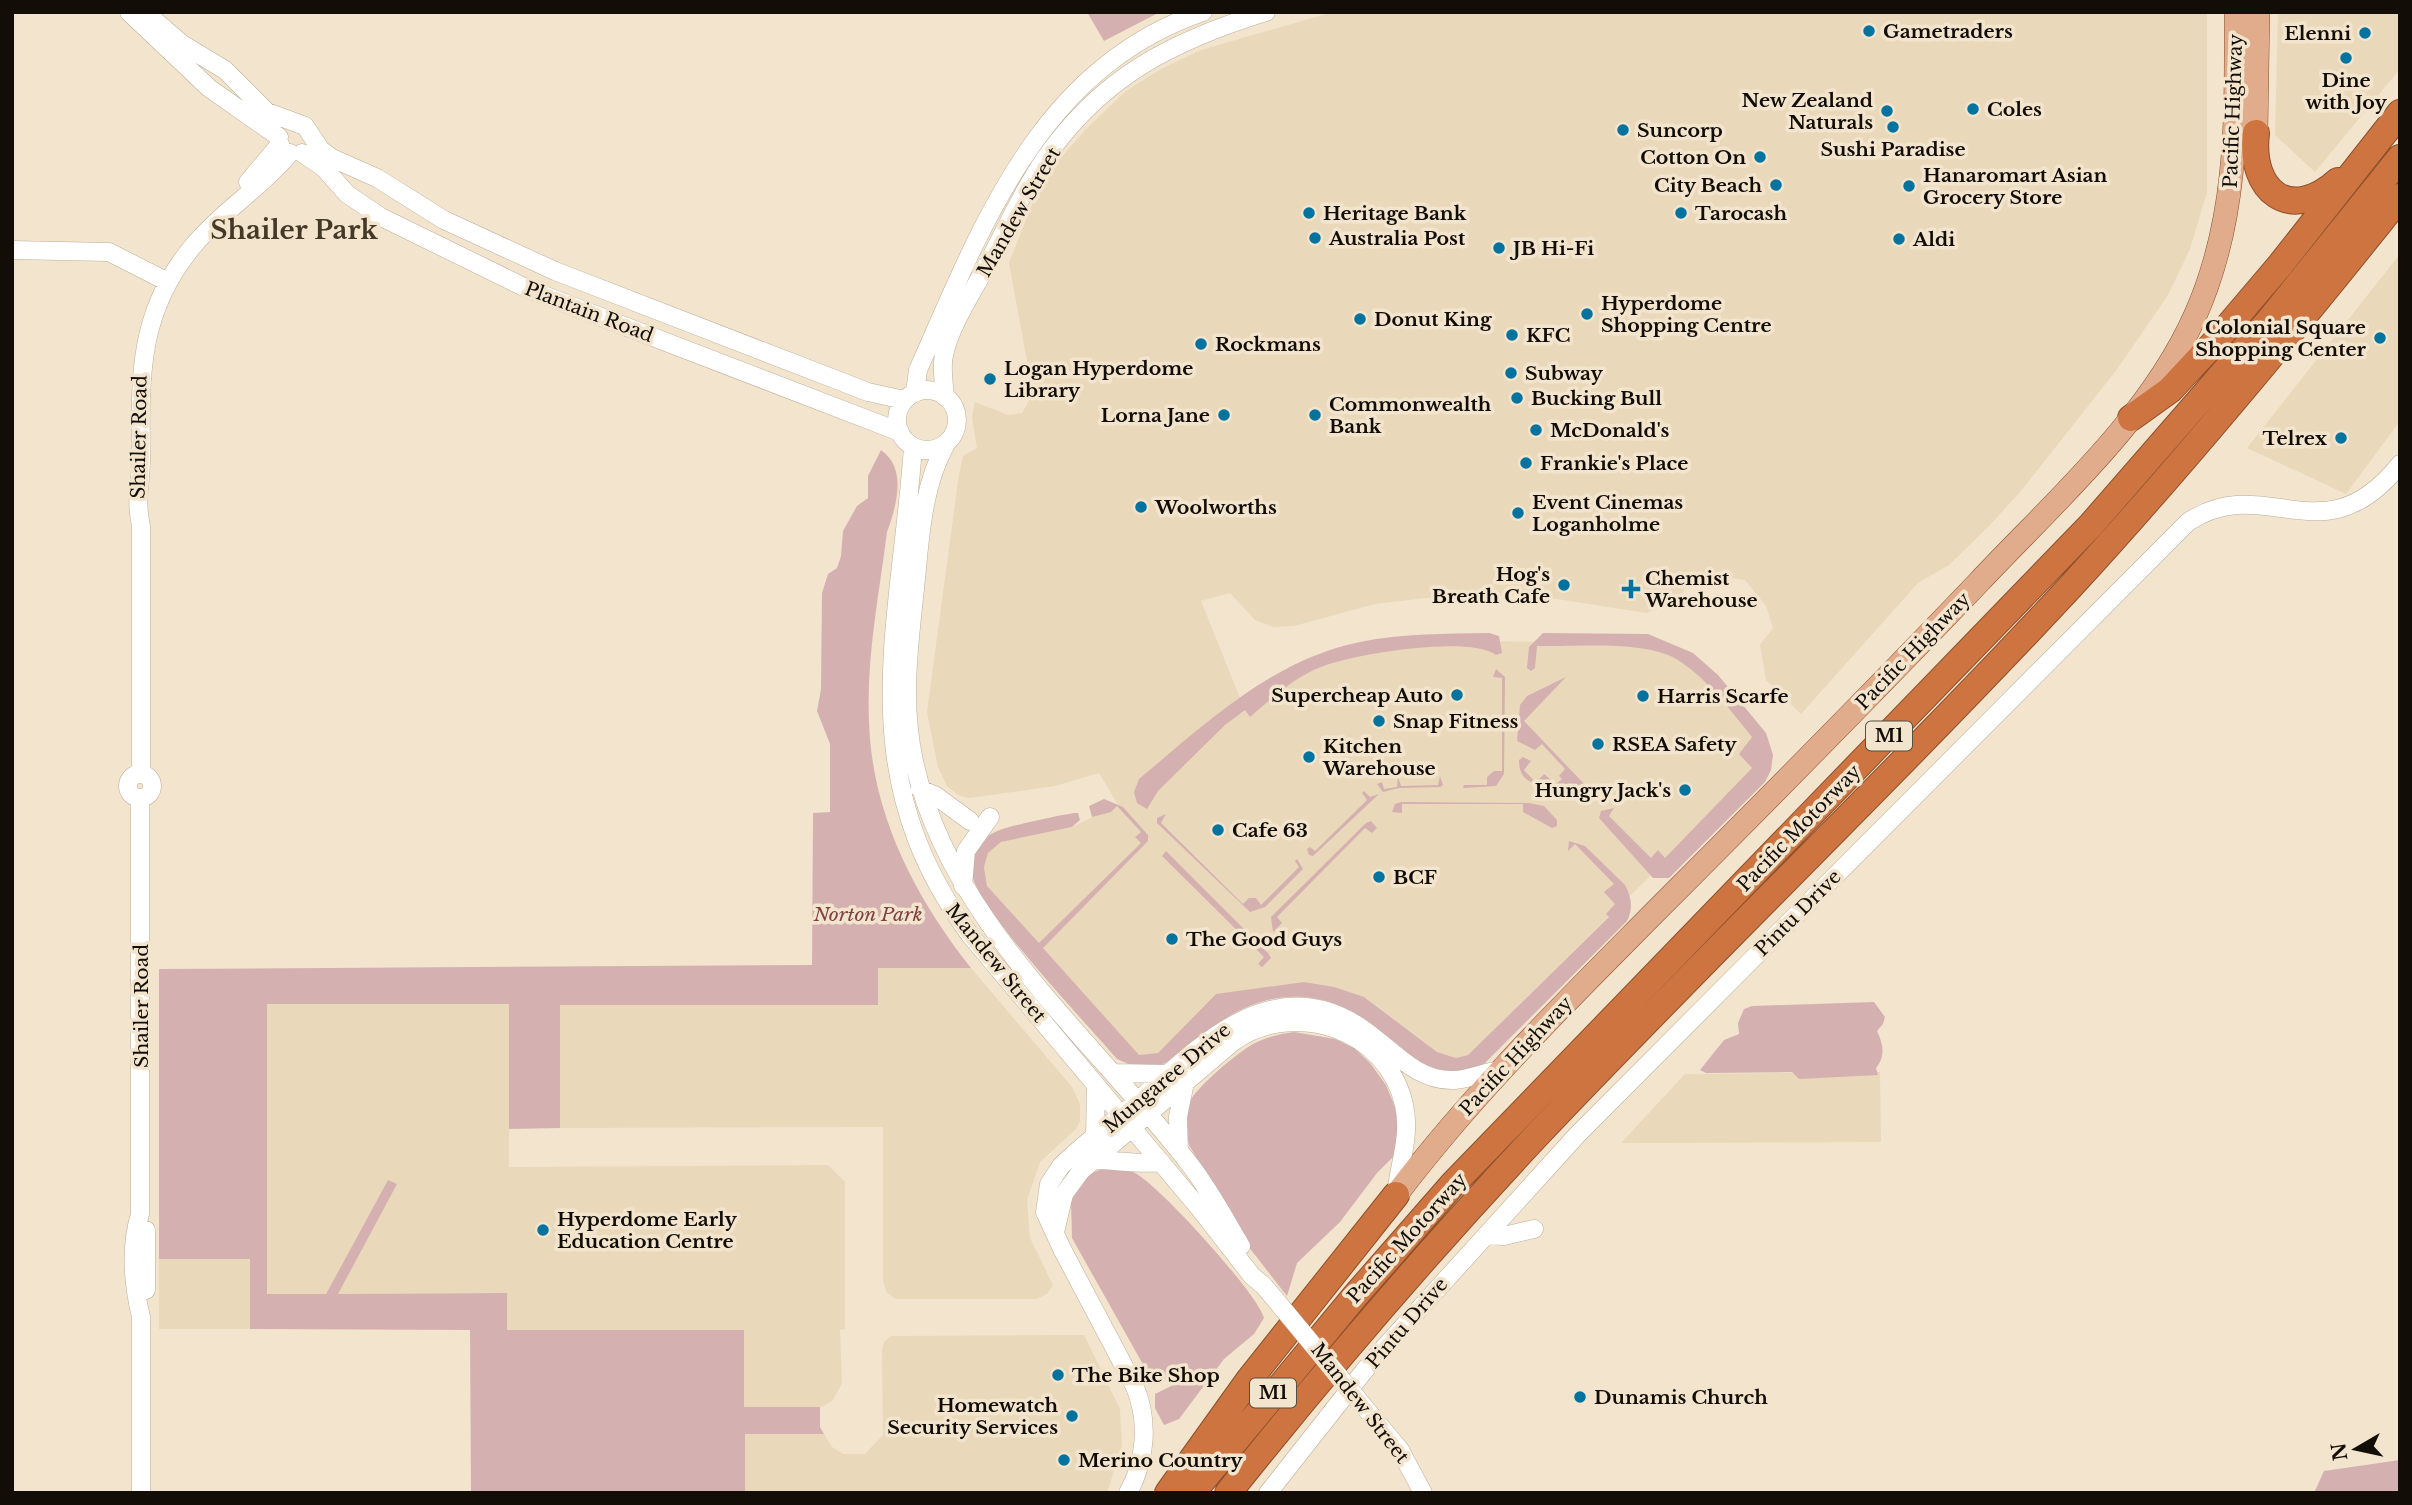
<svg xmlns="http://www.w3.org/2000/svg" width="2412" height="1505" viewBox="0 0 2412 1505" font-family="'Libre Baskerville',serif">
	<rect width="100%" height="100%" fill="#f2e4cd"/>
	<!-- built -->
	<path fill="#ead8ba" d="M1333 12H2207V192L2190 249 2168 295 2118 368 2021 491 1989 526 1949 565 1918 583 1801 714 1766 680 1760 645 1773 628 1766 606 1745 580 1694 573 1683 592 1671 604 1646 613 1532 595 1425 598 1375 604 1294 626 1273 627 1255 620 1230 593 1201 601 1242 703 1295 671 1430 640 1653 644 1693 661 1762 747 1757 771 1468 1055 1456 1058 1437 1052 1364 997 1216 994 1158 1053 1138 1055 987 886 984 867 988 853 1001 842 1072 827 1118 805 1099 773 1055 786 969 798 958 795 947 786 938 767 927 712 959 474 963 456 977 448 972 418 975 402 1008 415 1022 413 1029 401 1031 383 1009 263 1035 197 1060 159 1086 129 1126 91 1161 69 1201 50Z
		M2278 12H2400V69L2315 172 2275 135Z
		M2400 254V421L2346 494 2247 448Z
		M878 968H971L1072 1087 1080 1104V1121L1076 1129 1040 1162 1027 1200 1030 1238 1053 1285 1047 1294 1037 1299H896L887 1293 883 1281V1127L560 1128V1005H877Z
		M267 1004H509V1167L828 1165 845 1182V1329L840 1330 842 1383 833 1400 822 1407H744L743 1330H507V1293L337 1294 396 1185 388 1180 326 1294H267Z
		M1880 1072 1881 1142 1621 1143 1685 1074Z
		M159 1259H251L250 1329H159Z
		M1084 1335 1120 1409 1122 1445 1107 1493H745V1434H824L832 1447 843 1454H865L883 1435 882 1350 884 1342 891 1336Z"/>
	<!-- green -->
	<path fill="#d4b1b0" d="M1087 12H1160L1104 41Z
		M881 450C907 468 897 505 887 532 879 595 866 659 869 722 872 815 915 897 971 968H878V1005H560V1128L509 1129V1004H267V1294H326L388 1180 397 1184 338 1294 507 1293V1330H744V1407H820V1427L824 1434H745V1493H471L470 1330 250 1329V1259H159V969L812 965 813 813 830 812V744L817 711 821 689 822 593 828 574 837 568 841 556 843 531 857 506 868 498V476Z
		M1489 633 1499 636 1502 653 1496 655C1469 635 1353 654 1321 667 1293 678 1272 698 1250 717L1245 710 1225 725 1158 791 1147 809 1137 803 1134 792 1139 779C1206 723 1272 660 1360 642 1403 633 1446 634 1489 633Z
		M1543 633 1648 634 1693 653 1718 675 1766 733 1773 755 1771 770 1765 782 1669 878H1653L1599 818 1601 811 1614 808 1609 816 1651 858 1658 850 1665 858 1752 768 1739 754 1752 737C1730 710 1710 682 1681 662 1650 639 1576 647 1537 646L1535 668 1531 671 1527 668 1529 647Z
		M1496 669 1505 677 1504 774 1496 786 1463 788 1464 785H1487V777L1494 771H1502V678L1493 677Z
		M1566 677 1524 721 1588 788 1600 786C1594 790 1588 797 1580 796 1574 795 1566 790 1559 788 1540 783 1519 787 1519 760L1523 757 1531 761 1524 770 1536 783 1544 774 1556 784 1562 779 1559 776 1565 769 1542 744 1535 750 1517 741 1520 705 1527 696Z
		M1440 776 1443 785 1440 787 1399 788 1383 792 1377 784 1382 782 1384 789 1397 787 1398 777 1401 786 1438 785Z
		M1364 791 1370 797 1379 794 1313 856 1309 855 1307 849 1310 847 1315 851 1367 800 1362 793Z
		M1104 799 1123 807 1148 835V841L1043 948 1139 1055 1158 1053 1216 994 1304 982 1334 987 1364 997 1437 1052 1456 1058 1468 1055 1609 917 1606 914 1615 904 1604 892 1614 884 1575 844 1568 851 1569 841 1585 846 1625 885C1632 898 1633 909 1627 921L1484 1064C1468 1072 1450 1077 1432 1070 1421 1066 1410 1056 1402 1048 1372 1024 1344 1000 1304 997 1263 994 1228 1013 1198 1039 1185 1050 1170 1064 1153 1067 1141 1070 1128 1064 1117 1059 1088 1025 978 910 972 874 968 851 980 838 1000 830 1010 826 1071 812 1078 813L1080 820 1072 827 1001 842 988 853 984 867 987 886 1039 943 1141 843 1135 837 1141 832 1117 806 1111 812 1092 817 1089 806Z
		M1401 802 1529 803 1544 806 1557 820V826L1552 828 1523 812V804H1402V813L1392 812 1395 804Z
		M1166 814 1161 823 1243 904 1249 898H1256L1261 905 1299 867 1295 861 1297 859 1303 869 1265 907 1250 912 1157 823V818Z
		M1371 821 1377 828 1372 833 1365 828 1277 917 1282 923 1273 932 1271 917 1366 823Z
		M1166 851 1268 953 1271 958 1262 967 1258 964 1264 957 1162 856Z
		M1874 1002 1885 1017 1883 1024 1877 1031C1883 1044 1886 1056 1876 1068L1878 1075 1799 1079 1792 1072 1706 1073 1700 1070 1724 1040 1739 1034 1738 1023 1744 1009 1752 1006Z
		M1294 1032 1335 1039 1354 1048 1370 1063 1386 1085 1395 1107 1399 1131 1396 1154 1377 1173 1340 1222 1297 1263 1287 1296 1248 1246 1189 1145C1187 1133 1184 1120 1187 1107 1193 1089 1236 1054 1253 1044 1266 1037 1280 1034 1294 1032Z
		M1104 1168C1115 1168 1125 1167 1135 1173 1159 1185 1258 1294 1264 1318L1254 1334 1224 1359 1179 1419 1164 1425 1155 1408V1394L1173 1385 1145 1368 1072 1238 1071 1201 1088 1175Z
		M2400 1460V1493H2314L2324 1471Z"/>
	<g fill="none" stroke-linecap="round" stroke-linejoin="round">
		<defs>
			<path id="minor" d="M129 12 209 88 279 137
				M145 12 182 44 225 70 267 112 305 126 321 150 332 158 377 178 444 220 555 271 868 392 904 400
				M302 153 324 168 347 194 381 217 528 289 900 432
				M248 182 280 144
				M12 250 109 252 168 282
				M897 420a30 30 0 1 1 60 0a30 30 0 1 1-60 0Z
				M915 393 918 370C982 226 1039 68 1203 12
				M945 397C944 383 941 368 944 355 951 323 973 292 988 263 1006 229 1022 192 1044 160 1101 77 1172 41 1266 12
				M946 444C920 491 920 546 914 598 908 653 902 706 914 761 948 922 1094 1039 1191 1166 1210 1191 1225 1219 1241 1246
				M913 447C900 631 850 772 970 935L1200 1209 1252 1276 1264 1286
				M128 786a12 12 0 1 1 24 0a12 12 0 1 1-24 0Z
				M141 774V526C135 497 141 485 141 457 140 376 138 312 193 246 222 211 261 188 290 153
				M920 789 936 796 970 821
				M140 798V1214C130 1247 133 1284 141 1317V1493
				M963 886 966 851 990 817
				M1113 1073 1169 1074
				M1095 1138 1096 1086
				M1179 1151 1178 1117 1185 1082
				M1094 1160C1116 1160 1139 1165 1161 1162
				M146 1230V1290
				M1055 1232 1064 1194 1081 1171 1233 1042C1294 998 1388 1030 1404 1105 1411 1136 1399 1164 1396 1195
				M1486 1235 1504 1236 1534 1229
				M1400 1450 1423 1493
				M1128 1493C1146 1461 1149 1421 1135 1387L1062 1249 1045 1212 1049 1184 1061 1166C1083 1144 1110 1125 1134 1104 1194 1052 1264 974 1350 1021 1385 1039 1411 1082 1454 1080 1470 1079 1485 1072 1501 1070
				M1268 1493 1372 1361 1578 1134 2188 522C2266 470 2323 561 2400 464"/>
			<path id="major" d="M2256 133 2258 12
				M1396 1195C1474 1092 1565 1003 1656 911 1764 803 1872 694 1978 583 2054 502 2149 419 2195 316 2239 218 2236 116 2236 12"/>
			<path id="highway" d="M2256 133C2249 191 2290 224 2338 181
				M2131 418 2170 390 2213 344 2281 264 2400 113
				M1168 1493 1249 1380 1396 1195
				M1192 1493 1356 1295 1453 1184 2091 525 2273 316 2400 158
				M1228 1493C1327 1369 1430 1249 1538 1134 1713 949 1897 773 2071 586 2186 461 2294 330 2400 197"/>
		</defs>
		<!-- minor casing -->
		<use href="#minor" stroke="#bbae98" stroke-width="19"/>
		<!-- major casing -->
		<use href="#major" stroke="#8c502c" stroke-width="24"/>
		<!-- highway casing -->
		<use href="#highway" stroke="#8c502c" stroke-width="28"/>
		<!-- minor -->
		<use href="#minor" stroke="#fff" stroke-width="18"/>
		<!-- major -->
		<use href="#major" stroke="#e1ac8c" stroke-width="23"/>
		<!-- highway -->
		<use href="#highway" stroke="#cd7440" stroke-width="26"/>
		<defs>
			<path id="minor-bridge" d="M1264 1286 1400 1450"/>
		</defs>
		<!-- minor-bridge casing -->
		<use href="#minor-bridge" stroke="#bbae98" stroke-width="19" stroke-linecap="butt"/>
		<!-- minor-bridge -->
		<use href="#minor-bridge" stroke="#fff" stroke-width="18"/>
	</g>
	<!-- markers -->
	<g fill="#01739e" stroke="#f2e4cd" stroke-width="2.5">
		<circle cx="1869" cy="31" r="7"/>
		<circle cx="2365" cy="33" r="7"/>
		<circle cx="2346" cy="58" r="7"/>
		<circle cx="1973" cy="109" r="7"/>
		<circle cx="1887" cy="111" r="7"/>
		<circle cx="1893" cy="127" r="7"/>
		<circle cx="1623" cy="130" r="7"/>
		<circle cx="1760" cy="157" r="7"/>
		<circle cx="1776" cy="185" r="7"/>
		<circle cx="1909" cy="186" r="7"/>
		<circle cx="1309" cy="213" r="7"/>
		<circle cx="1681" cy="213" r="7"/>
		<circle cx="1315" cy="238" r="7"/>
		<circle cx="1899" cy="239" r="7"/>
		<circle cx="1499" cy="248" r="7"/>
		<circle cx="1587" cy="314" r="7"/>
		<circle cx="1360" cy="319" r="7"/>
		<circle cx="1512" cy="335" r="7"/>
		<circle cx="2380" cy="338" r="7"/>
		<circle cx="1201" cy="344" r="7"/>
		<circle cx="1511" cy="373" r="7"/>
		<circle cx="990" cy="379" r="7"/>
		<circle cx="1517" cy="398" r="7"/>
		<circle cx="1224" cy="415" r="7"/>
		<circle cx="1315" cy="415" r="7"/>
		<circle cx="1536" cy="430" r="7"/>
		<circle cx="2341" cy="438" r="7"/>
		<circle cx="1526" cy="463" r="7"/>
		<circle cx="1141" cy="507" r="7"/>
		<circle cx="1518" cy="513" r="7"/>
		<circle cx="1564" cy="585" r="7"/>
		<path d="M1627.5 578.5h7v7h7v7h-7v7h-7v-7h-7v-7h7z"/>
		<circle cx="1457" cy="695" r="7"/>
		<circle cx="1643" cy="696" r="7"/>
		<circle cx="1379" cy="721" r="7"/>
		<circle cx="1598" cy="744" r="7"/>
		<circle cx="1309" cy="757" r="7"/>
		<circle cx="1685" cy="790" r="7"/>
		<circle cx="1218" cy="830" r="7"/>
		<circle cx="1379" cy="877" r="7"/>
		<circle cx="1172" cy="939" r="7"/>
		<circle cx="543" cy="1230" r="7"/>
		<circle cx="1058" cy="1375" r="7"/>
		<circle cx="1580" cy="1397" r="7"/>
		<circle cx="1072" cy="1416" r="7"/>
		<circle cx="1064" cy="1460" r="7"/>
	</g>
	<g text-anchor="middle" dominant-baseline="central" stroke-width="7" stroke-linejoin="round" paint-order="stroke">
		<!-- shield labels -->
		<g fill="#f2e4cd" stroke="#554e42" stroke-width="2">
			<rect x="1866" y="721.5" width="46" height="29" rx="5"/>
			<rect x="1250" y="1378.5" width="46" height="29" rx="5"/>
		</g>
		<g font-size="18" font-weight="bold" fill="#120d06">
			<text x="1889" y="736">M1</text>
			<text x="1273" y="1393">M1</text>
		</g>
		<!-- poi labels -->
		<g font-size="19" font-weight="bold" fill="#120d06" stroke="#f2e4cd" text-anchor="start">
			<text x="1883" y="31">Gametraders</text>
			<text x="2351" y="33" text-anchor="end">Elenni</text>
			<text x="2346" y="80" text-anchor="middle">Dine<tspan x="2346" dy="22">with Joy</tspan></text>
			<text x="1873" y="100" text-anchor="end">New Zealand<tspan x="1873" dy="22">Naturals</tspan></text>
			<text x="1987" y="109">Coles</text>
			<text x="1637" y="130">Suncorp</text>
			<text x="1893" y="149" text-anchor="middle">Sushi Paradise</text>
			<text x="1746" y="157" text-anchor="end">Cotton On</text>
			<text x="1923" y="175">Hanaromart Asian<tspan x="1923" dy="22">Grocery Store</tspan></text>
			<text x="1762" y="185" text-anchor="end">City Beach</text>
			<text x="1323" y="213">Heritage Bank</text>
			<text x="1695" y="213">Tarocash</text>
			<text x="1329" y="238">Australia Post</text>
			<text x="1913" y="239">Aldi</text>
			<text x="1513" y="248">JB Hi-Fi</text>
			<text x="1601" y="303">Hyperdome<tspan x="1601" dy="22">Shopping Centre</tspan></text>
			<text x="1374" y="319">Donut King</text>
			<text x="2366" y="327" text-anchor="end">Colonial Square<tspan x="2366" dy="22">Shopping Center</tspan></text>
			<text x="1526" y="335">KFC</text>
			<text x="1215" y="344">Rockmans</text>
			<text x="1004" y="368">Logan Hyperdome<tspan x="1004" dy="22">Library</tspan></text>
			<text x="1525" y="373">Subway</text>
			<text x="1531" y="398">Bucking Bull</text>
			<text x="1329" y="404">Commonwealth<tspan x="1329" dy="22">Bank</tspan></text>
			<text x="1210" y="415" text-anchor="end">Lorna Jane</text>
			<text x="1550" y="430">McDonald's</text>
			<text x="2327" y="438" text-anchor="end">Telrex</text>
			<text x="1540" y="463">Frankie's Place</text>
			<text x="1532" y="502">Event Cinemas<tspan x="1532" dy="22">Loganholme</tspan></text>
			<text x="1155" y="507">Woolworths</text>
			<text x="1550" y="574" text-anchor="end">Hog's<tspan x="1550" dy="22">Breath Cafe</tspan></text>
			<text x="1645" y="578">Chemist<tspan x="1645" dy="22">Warehouse</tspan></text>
			<text x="1443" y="695" text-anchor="end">Supercheap Auto</text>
			<text x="1657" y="696">Harris Scarfe</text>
			<text x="1393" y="721">Snap Fitness</text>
			<text x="1612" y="744">RSEA Safety</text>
			<text x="1323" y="746">Kitchen<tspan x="1323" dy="22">Warehouse</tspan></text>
			<text x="1671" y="790" text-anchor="end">Hungry Jack's</text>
			<text x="1232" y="830">Cafe 63</text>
			<text x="1393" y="877">BCF</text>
			<text x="1186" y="939">The Good Guys</text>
			<text x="557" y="1219">Hyperdome Early<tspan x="557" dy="22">Education Centre</tspan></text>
			<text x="1072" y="1375">The Bike Shop</text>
			<text x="1594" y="1397">Dunamis Church</text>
			<text x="1058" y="1405" text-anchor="end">Homewatch<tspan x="1058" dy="22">Security Services</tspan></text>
			<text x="1078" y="1460">Merino Country</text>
		</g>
		<!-- street labels -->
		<g font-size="19" fill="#120d06" stroke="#f2e4cd">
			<text transform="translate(2233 111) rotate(-88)">Pacific Highway</text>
			<text transform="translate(1019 212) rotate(-60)">Mandew Street</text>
			<text transform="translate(589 312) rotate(21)">Plantain Road</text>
			<text transform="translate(139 437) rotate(-89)">Shailer Road</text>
			<text transform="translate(1913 651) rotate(-46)">Pacific Highway</text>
			<text transform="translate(1799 828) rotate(-46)">Pacific Motorway</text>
			<text transform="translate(1798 913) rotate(-45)">Pintu Drive</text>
			<text transform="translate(996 963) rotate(51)">Mandew Street</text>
			<text transform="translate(141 1006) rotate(-90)">Shailer Road</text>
			<text transform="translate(1516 1056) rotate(-47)">Pacific Highway</text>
			<text transform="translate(1167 1078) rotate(-40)">Mungaree Drive</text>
			<text transform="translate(1407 1238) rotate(-48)">Pacific Motorway</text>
			<text transform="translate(1407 1323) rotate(-49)">Pintu Drive</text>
			<text transform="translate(1360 1403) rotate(52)">Mandew Street</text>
		</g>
		<!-- park labels -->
		<g font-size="19" font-style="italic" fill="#7e4042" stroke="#f2e4cd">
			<text x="868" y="914">Norton Park</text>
		</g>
		<!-- district labels -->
		<g font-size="26" font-weight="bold" fill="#443926" stroke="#f2e4cd">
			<text x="294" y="230">Shailer Park</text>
		</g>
	</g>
	<!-- border -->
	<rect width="2412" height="1505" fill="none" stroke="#120d06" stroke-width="28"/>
	<!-- north arrow -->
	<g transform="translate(2356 1449) rotate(261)" stroke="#f2e4cd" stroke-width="5" paint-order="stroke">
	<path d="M0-5L12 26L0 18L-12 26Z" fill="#120d06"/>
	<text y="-10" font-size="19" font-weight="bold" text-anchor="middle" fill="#120d06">N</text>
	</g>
</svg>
